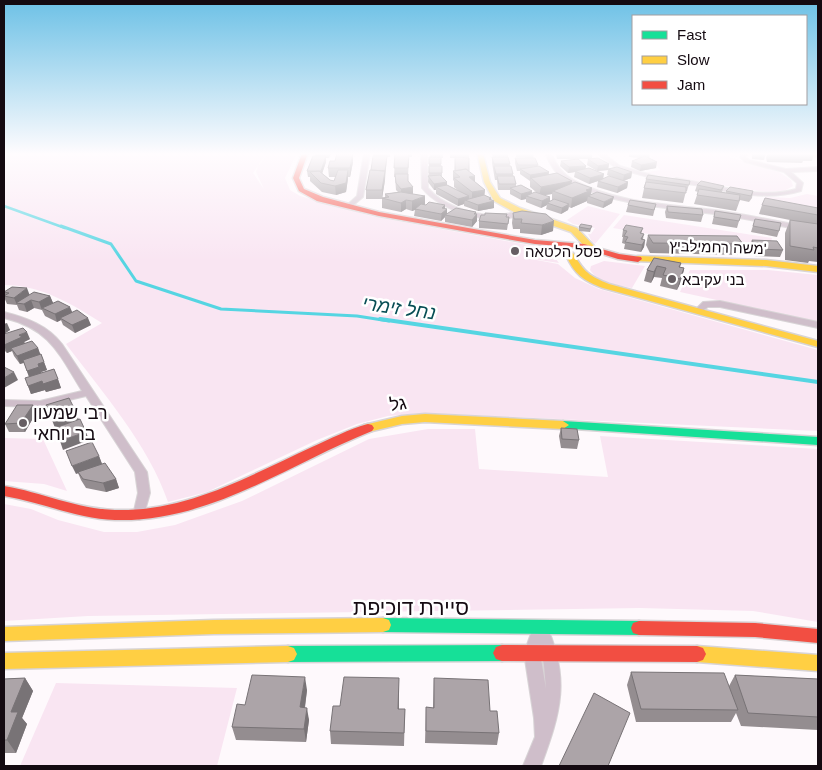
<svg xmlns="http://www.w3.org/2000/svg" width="822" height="770" viewBox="0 0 822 770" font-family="Helvetica,Heebo,sans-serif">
	<rect width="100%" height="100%" fill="#fef9fc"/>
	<!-- green -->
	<path fill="#f9e5f2" d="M4 153H267L253 173 264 189 256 172 258 166 269 153H297L285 178 290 190 300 196 371 216 539 247 549 250 559 263 526 258 558 264 575 278 599 289 818 350V431L423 413 388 416 357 424 317 440 207 492 168 502C148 444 103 393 66 344L102 323C72 304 41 285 4 285Z
		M651 153H717L779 172 791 180 793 186 784 191 765 192 641 173 660 170 652 159Z
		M807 194 818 196V216L761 205 765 197 790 198Z
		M588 206 620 214 595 244 592 242 588 234H591L595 228 573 224 567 220Z
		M624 215 772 238 770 246 651 241 649 234 613 228Z
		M604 261 645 266 632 288C617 285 599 283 590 270L591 266Z
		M690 270H768L818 275V322L680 292Z
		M428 429H475L479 469 608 477 600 436 818 449V622L753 611 640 608 88 616 4 621V504L31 509 58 520 104 532H137L175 525 242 501 369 439Z
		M4 438 43 439 67 491 44 484 4 481Z
		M56 683 237 688 217 766H20Z"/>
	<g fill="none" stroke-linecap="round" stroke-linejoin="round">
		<!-- stream-far2 -->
		<path stroke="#55d5e2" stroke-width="2.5" d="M4 206 65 228"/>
		<!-- stream-far1 -->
		<path stroke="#55d5e2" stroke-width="3" d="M61 226 111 244 136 281 221 309 357 316 389 321"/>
		<!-- stream -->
		<path stroke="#55d5e2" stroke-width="4" d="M380 319 818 382"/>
		<defs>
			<path id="street" d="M364 153H370L363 197 350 208H346V206L357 196Z
				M421 153H427L428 188C442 205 470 214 492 215 502 215 513 213 523 210L526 212C499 229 441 213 422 188Z
				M545 153H551C557 166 562 174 575 181 621 205 678 204 728 212 758 217 788 223 818 229V233C788 228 758 221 728 216 676 208 620 207 572 184 557 177 552 168 545 153Z
				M596 153H603L620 166 662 178 659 180 616 168Z
				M742 153H748L746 157 749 160 786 169 818 167V171L791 172 803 183 801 191C768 201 733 193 700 186 691 184 680 184 673 180L676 178C713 184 760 200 796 189L797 183 784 172 745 162 740 157Z
				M720 301 818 322V328L720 307H708L698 314 694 311 703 302Z
				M4 312C27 318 47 325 62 344L147 472 150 493 143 518 139 520 135 518 133 515 138 493 135 472 86 396 40 407 4 406V400L40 401 82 391C59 354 50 329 4 318Z
				M540 621 545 622C571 678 561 712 541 766H523L535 737 534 718 524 653 535 622ZM541 650 544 665 546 689 540 653Z"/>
			<path id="fast" d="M563 421 818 437V445L559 428 557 425Z
				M383 618 639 621 645 623 647 628 645 633 639 635 383 632 377 630 375 625 377 620Z
				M502 645 508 647 511 653 508 659 502 661 288 662 282 660 279 654 282 648 288 646Z"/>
			<path id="slow" d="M477 153H483L490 182 500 198 520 208 577 228 594 246V250H588L571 232 514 212 494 201 484 182Z
				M807 153H818V157L808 154Z
				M570 252 573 253C584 272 589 276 609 284L818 341V347L603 288C584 281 574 274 566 255Z
				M638 256 766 260 818 266V272L766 266 635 261V257Z
				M425 414 563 421 569 425 563 429 425 422 402 424 368 432 362 428 364 425 402 416Z
				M383 618 389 620 391 625 389 630 383 632 214 634 4 641V627L214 620Z
				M288 646 294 648 297 654 294 660 288 662 4 669V653Z
				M697 646 818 655V671L697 662 691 660 688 654 691 648Z"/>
			<path id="jam" d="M302 153H308L299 178 304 189 323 197 379 212 535 240 584 244 619 254 641 257 642 259 638 262 618 259 583 248 535 244 379 216 317 201 299 191 293 178Z
				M368 424 372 425 374 428 372 431C289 464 209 523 115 520 78 519 41 502 4 496V486C41 492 77 509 115 510 187 512 249 476 312 447 330 439 349 429 368 424Z
				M639 621 755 623 818 629V643L755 637 639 635 633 633 631 628 633 623Z
				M502 645 697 646 703 648 706 654 703 660 697 662 502 661 496 659 493 653 496 647Z"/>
		</defs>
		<!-- street casing -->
		<use href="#street" stroke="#d8d4d6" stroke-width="2"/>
		<!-- fast casing -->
		<use href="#fast" stroke="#d8d4d6" stroke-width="3"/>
		<!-- slow casing -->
		<use href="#slow" stroke="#d8d4d6" stroke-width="3"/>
		<!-- jam casing -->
		<use href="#jam" stroke="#d8d4d6" stroke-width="3"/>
		<!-- street -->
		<use href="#street" fill="#cfbeca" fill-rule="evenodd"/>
		<!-- fast -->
		<use href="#fast" fill="#16e098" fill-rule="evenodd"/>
		<!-- slow -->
		<use href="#slow" fill="#ffcf43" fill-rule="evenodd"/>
		<!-- jam -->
		<use href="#jam" fill="#f24e42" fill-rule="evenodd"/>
	</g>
	<!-- wall -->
	<path fill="#948d90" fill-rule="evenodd" d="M315 153H331L329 158H326V162L322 173 330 180 334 181 336 177H329L328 168 353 162 350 177H348L346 192 336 195 322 192 310 181V177H308L307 171 315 156Z
		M373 153H390V157H387L385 180 382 198H385V194L398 192 396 190 395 177H394L395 157 394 153H412V157H409L408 177V181L413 194H411L425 205 447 209V214L476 212V214H477V221L472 227 445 222V217L441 221 414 216 415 210 412 211 406 209 401 212 382 208V199H366V190L371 170 373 157Z
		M430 153H443V158H441V166H442V177L447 182V185L460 192 454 187V181L453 180V171H455V158H450V153H469V172L475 182 485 190 484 195 491 198 494 208 478 211 464 206V204L458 206 436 194V190H434L428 182 429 170V157H430Z
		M492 153H508V157L510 166 513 174V176L516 184V186L532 194 536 192 530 187V181L520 174V171H517L515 163V158H529L516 157V153H534L533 158 538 166 549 174 572 181 571 183 592 188 591 195 612 203 603 208 587 203V201L571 208 569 207 568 210 561 214 546 209 547 205 541 208 526 202V199L521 200 510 194V190H498L497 180H495L492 163V157H493ZM552 194V200L550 201 544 195Z
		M556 153H592V159L609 164 608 169 632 172 631 178 623 181 628 182 627 188 617 193 597 187 598 181 589 184 574 177 575 172 568 173 560 166 561 161 586 166 585 168 603 179H617L607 175 608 170 597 171 587 165 588 159H557L556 155Z
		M629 153H650L649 159 656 168 640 171 631 167 632 161 640 158 629 157Z
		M752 153H766L764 160 752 159Z
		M768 153H814L812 161H803L802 163 767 162 766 158Z
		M646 179 690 181 687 191H686L683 203 642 198Z
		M697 185 724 186 722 192 726 193V191H753L752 198 749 202 740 200 736 211 694 204 698 192 695 191Z
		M656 204 653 216 626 212 628 205Z
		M762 205 818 208V262L809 261 808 263 785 260V233L790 220 759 214Z
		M667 206 703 215 701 222 666 218 665 212Z
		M522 211 553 231 541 235 520 233V229H513L512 223 513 213Z
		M715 211 739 221 737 228 712 224Z
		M507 217H509L507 230 479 228V221Z
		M755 219 779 231 777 237 751 232Z
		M592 226 590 232 579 231V227Z
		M643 228 641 234H644L643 239 645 240 644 247 641 252 624 249 625 244 622 243 623 237H622L623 230Z
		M648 235 743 244 740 255 650 253 646 245Z
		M752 240 783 250 780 257 754 256 749 247Z
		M654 258 681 263 680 267 684 268 682 279 677 290 660 286 662 278 654 277 651 283 644 281 647 270Z
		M4 292 29 295 50 296 53 303 72 312 91 325 75 333 63 325 61 320 57 322 45 316 42 310 34 308 27 312 19 310 17 305 7 304 4 297 5 295Z
		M4 322 10 330 4 334 30 339 24 342 25 343 38 348 40 355 41 354 47 370 41 372 42 373 54 369 61 388 46 392 45 390 31 394 28 386 29 377 24 363 20 364 14 356 12 351 7 353 4 350Z
		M33 405 36 413 25 432H9L5 424Z
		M561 428 579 440 577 449 561 448 559 436Z
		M99 456 102 464 116 479 119 488 106 492 86 488 81 480 78 473 76 474Z
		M631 672 729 686 735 675 818 679V730L741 726 736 713 731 722H636L627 685Z
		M25 678 33 691 22 718 27 724 16 753H4V679Z
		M434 678 490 711 499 733 497 745 425 743 426 707 433 708Z
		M307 690 305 708 309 720 306 742 236 740 232 727 245 705Z
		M399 691V709H405L404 746 331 744 330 731 340 706Z"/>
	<!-- shaded-wall -->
	<path fill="#787376" d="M353 153V162L350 177V168Z
		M326 156V162L321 177V171Z
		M657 162 656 168 640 171 641 165Z
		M609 164 608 170 597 171 598 166Z
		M586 166 585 172 575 171V172L568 173 569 167Z
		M348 170V179L346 192 336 195 335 186Z
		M385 171V180L382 199V190Z
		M549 172 548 178H531L530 181V175Z
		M632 172 631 178 623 181 624 175Z
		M604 174 603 180 598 181 589 184 590 178Z
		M475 176V186L469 177Z
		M572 181 570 190 553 191 552 194 539 196 541 187Z
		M447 182V188L436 187V190H434V184Z
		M628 182 627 188 617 193 618 187Z
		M413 187V194L401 195V189Z
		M592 188 590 197 588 196 587 201 571 208 572 198 586 190Z
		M485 190 484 199 472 201V192Z
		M532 191V198L526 196V199L521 200V194Z
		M425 196V206L412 211V201Z
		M469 196V201L465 200 464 204 458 206V199Z
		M550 197V204L547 203V205L541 208 542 201Z
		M614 197 612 203 603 208 604 202Z
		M491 198V202L494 201V208L478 211V205Z
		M406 200V209L401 212V203Z
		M569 204 568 210 561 214 562 208Z
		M445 205V211L447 209V215H445V217L441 221 442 208Z
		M476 212 475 216 477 214V221L472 227V220L474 214Z
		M554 221 553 231 541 235 542 225Z
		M645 240 644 247 641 252 642 245Z
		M657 266 654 277 651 283 654 272Z
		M684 268 682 279 677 290 680 279Z
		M27 288 30 296 16 303 17 305 14 298Z
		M50 296 53 303 42 308V310L39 302Z
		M31 300 34 308 27 312 24 304Z
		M70 307 73 314 60 318 61 320 57 322 55 314Z
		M88 318 91 325 75 333 72 325Z
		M7 323 10 330 4 334V324Z
		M27 332 30 339 24 342 26 345 11 348 12 351 7 353 4 345 19 335Z
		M38 348 41 356 20 364 17 356Z
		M44 362 47 370 41 372 38 364Z
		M39 367 42 375 30 379 27 371Z
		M14 372 18 380 4 388V378Z
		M58 379 61 388 46 392 45 390 31 394 28 386 42 381Z
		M33 405 36 413 25 432 21 423Z
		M76 412 79 420 55 428 52 420Z
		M86 432 89 440 63 450 60 441Z
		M99 456 102 464 76 474 72 466Z
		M116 479 119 488 106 492 103 483Z
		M305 677 307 690 303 720 300 707Z
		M25 678 33 691 22 718 27 724 16 753 7 740 11 712Z
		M399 678V691L398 722V709Z
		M307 708 309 720 306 742 304 729Z"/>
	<!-- building -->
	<path fill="#aca4a8" stroke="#787376" d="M337 153H353L350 168H328L330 161H335Z
		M395 153H409L408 168H394Z
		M770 153H804L805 154Z
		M313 156H326L321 171H307Z
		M373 156H387L385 171 371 170Z
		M645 156 657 162 641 165 632 161Z
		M429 157H441V164H429Z
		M455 157 469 158V171L466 169 455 171Z
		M492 157H508L510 164H494Z
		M515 158H535L538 165H518Z
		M598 158 609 164 598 166 588 159Z
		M578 159 586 166 569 167 561 161Z
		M429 166H442V173H429Z
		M494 166H511L513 174H496Z
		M539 166 549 172 530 175 520 169Z
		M617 167 632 172 624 175 608 169Z
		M589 168 604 174 590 178 575 171Z
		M466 169 475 176 469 177 485 190 472 192 454 178 460 177 453 171Z
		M338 170H348L346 183 335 186 321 183 310 172 319 171 330 180 334 181Z
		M370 170 385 171 382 190H366Z
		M557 173 572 181 541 187 531 178Z
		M395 174H408V181L413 187 401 189 396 183Z
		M440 175 447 182 434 184 428 176Z
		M648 175 690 181 689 185 646 179Z
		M497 176H514L516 184H499Z
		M609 176 628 182 618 187 598 181Z
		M701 181 724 186 721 190 697 185Z
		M575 182 592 188 586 190 589 191 572 198 553 191Z
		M646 182 686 187V193L644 188Z
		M447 185 469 196 458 199 436 187Z
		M521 185 532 191 521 194 510 188Z
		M730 187 753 191 751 196 726 191Z
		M699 189 740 195 739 201 697 195Z
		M401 192 425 196 412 201 406 200 401 203 382 198 389 197 385 194Z
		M535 192 550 197 542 201 526 196Z
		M597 192 614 197 604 202 588 196Z
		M484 195 491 198 489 199 494 201 478 205 465 200Z
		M765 198 818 208V215L762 205Z
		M554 199 569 204 562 208 547 203Z
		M630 200 656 204 654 210 628 205Z
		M429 202 445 205 442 208 447 209 441 214 415 209 421 204 426 205Z
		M667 206 702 209 703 215 668 212Z
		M456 208 476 212 474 214H477L472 220 445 215Z
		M522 211 546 214 554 221 542 225 521 223 522 219H514L513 213Z
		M715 211 741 215 739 221 714 217Z
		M485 213 507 214 506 217H509L508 224 479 221 481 215H485Z
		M755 219 781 223 779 231 753 226Z
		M790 220 818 224V248L813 247 814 250 790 246Z
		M581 224 592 226 590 229 579 227Z
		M626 225 643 228 640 233 644 234 641 239 645 240 642 245 625 242 628 237 624 236 627 231 623 230Z
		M648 235 737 236 743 244 653 243Z
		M752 240 777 241 783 250 757 249Z
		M654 258 681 263 679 267 684 268 680 279 663 275 666 268 657 266 654 272 647 270Z
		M12 287 27 288 14 298 4 296 9 293 4 292Z
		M34 292 50 296 39 302 31 300 24 304 16 303Z
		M58 301 70 307 55 314 42 308Z
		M77 310 88 318 72 325 60 318Z
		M23 328 27 332 19 335 22 337 4 345V334Z
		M32 341 38 348 17 356 11 348Z
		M41 354 44 362 38 364 39 367 27 371 23 360Z
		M4 367 14 372 4 378Z
		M54 369 58 379 43 384 42 381 28 386 25 378Z
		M69 398 76 412 52 420 46 405Z
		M17 405H33L21 423 5 424Z
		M80 419 86 432 60 441 55 428Z
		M561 428 577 429 579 440 562 439Z
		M92 442 99 456 72 466 66 451Z
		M105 463 116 479 103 483 83 479 78 472Z
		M631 672 724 673 738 710 641 709Z
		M252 675 305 677 300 707 307 708 304 729 232 727 237 704 245 705Z
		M735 675 818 679V717L748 713Z
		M344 677 399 678 398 709H405L404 733 330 731 333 706H340Z
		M25 678 11 712H18L7 740H4V679Z
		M434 678 488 680 490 711H497L499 733 426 731V707L434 708Z
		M594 693 630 713 608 766H559Z"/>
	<!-- sky -->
	<linearGradient id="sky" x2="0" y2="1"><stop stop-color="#6dc1e6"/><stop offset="0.59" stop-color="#fffcfe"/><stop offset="1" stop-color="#fffcfe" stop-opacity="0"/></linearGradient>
	<rect width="822" height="261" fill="url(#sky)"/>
	<!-- markers -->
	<g fill="#665e63" stroke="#fff" stroke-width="2">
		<circle cx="515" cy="251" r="5"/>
		<circle cx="672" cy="279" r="5"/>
		<circle cx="23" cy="423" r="5"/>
	</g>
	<g text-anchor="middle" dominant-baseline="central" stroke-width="5" stroke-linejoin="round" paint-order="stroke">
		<!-- far-street labels -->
		<g font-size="15" fill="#140a11" stroke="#fff">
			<text transform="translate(718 247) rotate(2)">משה רחמילביץ'</text>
		</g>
		<!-- far-poi labels -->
		<g font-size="15" fill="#140a11" stroke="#fff" text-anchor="start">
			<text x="525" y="251">פסל הלטאה</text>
			<text x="682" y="279">בני עקיבא</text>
		</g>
		<!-- street labels -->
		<g font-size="18" fill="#140a11" stroke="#fff">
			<text transform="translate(398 404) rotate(-9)">גל</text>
		</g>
		<!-- poi labels -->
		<g font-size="18" fill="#140a11" stroke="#fff" text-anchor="start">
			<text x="33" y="413">רבי שמעון<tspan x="33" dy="21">בר יוחאי</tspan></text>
		</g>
		<!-- water labels -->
		<g font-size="19" font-style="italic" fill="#074d54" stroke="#fff">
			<text transform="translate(399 308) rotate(8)">נחל זימרי</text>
		</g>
		<!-- near-street labels -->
		<g font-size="21" fill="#140a11" stroke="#fff">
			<text x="411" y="607">סיירת דוכיפת</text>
		</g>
	</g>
	<!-- border -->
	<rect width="822" height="770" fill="none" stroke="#140a11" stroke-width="10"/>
	<!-- legend -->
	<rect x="632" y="15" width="175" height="90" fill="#ffffff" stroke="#a19da0"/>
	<rect x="642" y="31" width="25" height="8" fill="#16e098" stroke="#a19da0"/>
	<text x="677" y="40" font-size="15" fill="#140a11">Fast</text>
	<rect x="642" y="56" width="25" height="8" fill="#ffcf43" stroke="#a19da0"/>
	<text x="677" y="65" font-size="15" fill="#140a11">Slow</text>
	<rect x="642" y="81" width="25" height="8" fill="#f24e42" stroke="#a19da0"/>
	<text x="677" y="90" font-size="15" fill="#140a11">Jam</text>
</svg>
